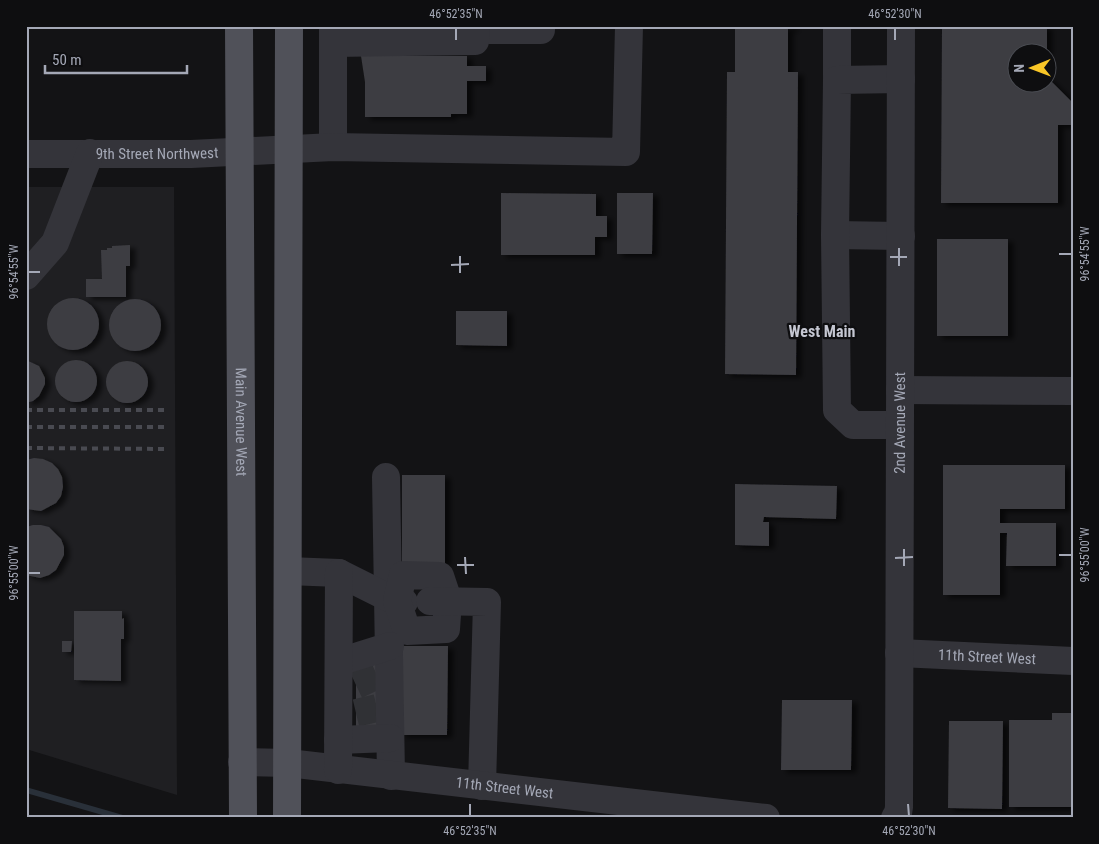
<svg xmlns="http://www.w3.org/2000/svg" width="1099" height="844" viewBox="0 0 1099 844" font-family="'Roboto Condensed',sans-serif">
	<defs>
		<filter id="shadow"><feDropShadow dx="5.5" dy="3" stdDeviation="2.5" flood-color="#0009"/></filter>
	</defs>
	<rect width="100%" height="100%" fill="#131315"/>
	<!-- built -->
	<path fill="#1f1f22" d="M26 187H174L177 795 26 749Z"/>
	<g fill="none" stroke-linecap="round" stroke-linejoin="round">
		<!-- stream -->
		<path stroke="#293039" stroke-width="5.5" d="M26 790 123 818"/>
	</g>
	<!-- building -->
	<path fill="#3d3d42" filter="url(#shadow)" d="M360 26H447V32H360Z
		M735 26H793V29H788V72H798L796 375 725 374 727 72H735Z
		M942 26H1047V52H1016V82H1046V76L1073 103V125H1058V203H941Z
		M361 56H467V66H486V81H467V114H451V117H365V82Z
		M501 193 596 194V216H607V237H595V255H501Z
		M617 193H653L652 254H617Z
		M937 239H1008V336H937Z
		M130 245V266H126V297H86V279H102L101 250H107V248H112V246Z
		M47 324a26 26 0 1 1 52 0a26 26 0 1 1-52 0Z
		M109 325a26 26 0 1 1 52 0a26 26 0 1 1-52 0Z
		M456 311H507V346L456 345Z
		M55 381a21 21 0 1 1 42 0a21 21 0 1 1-42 0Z
		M26 360 39 366 45 378V384L39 396 33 401 26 403Z
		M106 382a21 21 0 1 1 42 0a21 21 0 1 1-42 0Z
		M34 458 43 459 52 463 58 469 62 477 63 487 61 496 56 503 41 511 26 509V460Z
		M943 465H1065V509H1000V523H1056V566H1006L1007 533H1000V595H943Z
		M402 475H445V563H402Z
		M735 484 837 486 836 519 764 517 763 522H769V546L735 545Z
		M33 525H41L49 527 61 539 64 547V555L56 570 49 575 40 578 26 575V527Z
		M74 611H122V619L124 618V639H121V681L74 680Z
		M62 641H72L71 652H62Z
		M400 646H448L447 735H400Z
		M377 658V727L356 735V666Z
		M782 700H852L851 770H781Z
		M1052 713H1073V807H1009V720H1052Z
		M949 721H1003L1002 809 948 808Z"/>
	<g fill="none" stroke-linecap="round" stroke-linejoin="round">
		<!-- minor-tunnel -->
		<path stroke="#303135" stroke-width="28" stroke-dasharray="28 14" stroke-linecap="butt" d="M356 685 377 675
			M356 713 377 708"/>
		<!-- minor -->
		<g stroke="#34343a" stroke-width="28">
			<path d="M837 26V80"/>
			<path d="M476 30H541V26"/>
			<path d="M333 43 475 41 476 26"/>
			<path d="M333 147V26"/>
			<path id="s1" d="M26 154H191L333 147 626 152 629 26"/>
			<path d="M835 235 901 236"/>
			<path d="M26 276 55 243 90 153"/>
			<path d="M900 390 1073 391"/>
			<path d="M899 425H853L837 410 835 235 837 80 901 79"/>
			<path d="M386 477 391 776"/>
			<path d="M288 571 339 573 389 598 404 602"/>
			<path d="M403 575 440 576 448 600 446 629 407 631 397 601Z"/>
			<path d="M430 601 487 602 482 786"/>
			<path id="s2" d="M899 653 1073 661"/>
			<path d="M339 662 390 646"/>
			<path d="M338 740 390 738"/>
			<path id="s3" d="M242 762 288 763 766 818"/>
			<path d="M338 770 339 573"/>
			<path id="s4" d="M895 818 898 813 899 807 901 26"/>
		</g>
		<!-- major -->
		<g stroke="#505159" stroke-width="28">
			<path id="s5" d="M239 26 243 818"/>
			<path d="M287 818 289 26"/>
		</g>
		<!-- rail -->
		<path stroke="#494a51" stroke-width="4" stroke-dasharray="6 5" stroke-linecap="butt" d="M26 410H166
			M26 427H166
			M26 448 167 449"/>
	</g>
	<!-- ticks -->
	<path fill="none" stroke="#a4a8b6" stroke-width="2" d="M456 28V40M895 28V40M899 248V266M1059 254H1072M460 256V273M890 257H907M451 265 469 264M28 272H40M904 549V566M1059 555H1072M465 557 466 574M895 558 913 557M457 565H474M28 573H40M470 804V816M908 804 909 816"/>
	<g text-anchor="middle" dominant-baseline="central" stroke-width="4.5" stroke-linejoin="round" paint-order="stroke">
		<!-- street labels -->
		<g font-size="15" fill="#a4a8b6" stroke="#0e0e10">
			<text stroke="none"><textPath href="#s1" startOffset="131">9th Street Northwest</textPath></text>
			<text stroke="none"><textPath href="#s5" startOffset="396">Main Avenue West</textPath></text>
			<text stroke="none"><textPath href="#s4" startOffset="396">2nd Avenue West</textPath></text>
			<text stroke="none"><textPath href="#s2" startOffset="88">11th Street West</textPath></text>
			<text stroke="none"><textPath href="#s3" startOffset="264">11th Street West</textPath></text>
		</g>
		<!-- neighbourhood labels -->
		<g font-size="16" font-weight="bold" fill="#c5c7d2" stroke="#0e0e10">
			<text x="822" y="331">West Main</text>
		</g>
	</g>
	<!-- border -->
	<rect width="1099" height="844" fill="none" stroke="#0e0e10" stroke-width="55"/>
	<!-- north arrow -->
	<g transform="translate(1032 68) rotate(269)"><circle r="24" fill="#0e0e10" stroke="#4a4c52"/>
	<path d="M0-4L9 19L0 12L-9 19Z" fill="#f9c627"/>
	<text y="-8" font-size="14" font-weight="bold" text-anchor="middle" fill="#a4a8b6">N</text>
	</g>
	<!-- scale -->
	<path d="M45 65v8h142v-8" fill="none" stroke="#a4a8b6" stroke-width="2.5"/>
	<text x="52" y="65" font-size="15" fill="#a4a8b6" stroke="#0e0e10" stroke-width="4" paint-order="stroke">50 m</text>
	<rect x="28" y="28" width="1044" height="788" fill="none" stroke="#a4a8b6" stroke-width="2"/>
	<g font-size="12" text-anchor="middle" fill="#a4a8b6">
		<text x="456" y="18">46°52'35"N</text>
		<text x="895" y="18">46°52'30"N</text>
		<text transform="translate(1085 254) rotate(-90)" y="4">96°54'55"W</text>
		<text transform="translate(14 272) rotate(-90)" y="4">96°54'55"W</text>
		<text transform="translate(1085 555) rotate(-90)" y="4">96°55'00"W</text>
		<text transform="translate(14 573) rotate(-90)" y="4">96°55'00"W</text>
		<text x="470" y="835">46°52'35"N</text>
		<text x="909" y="835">46°52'30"N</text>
	</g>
</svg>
